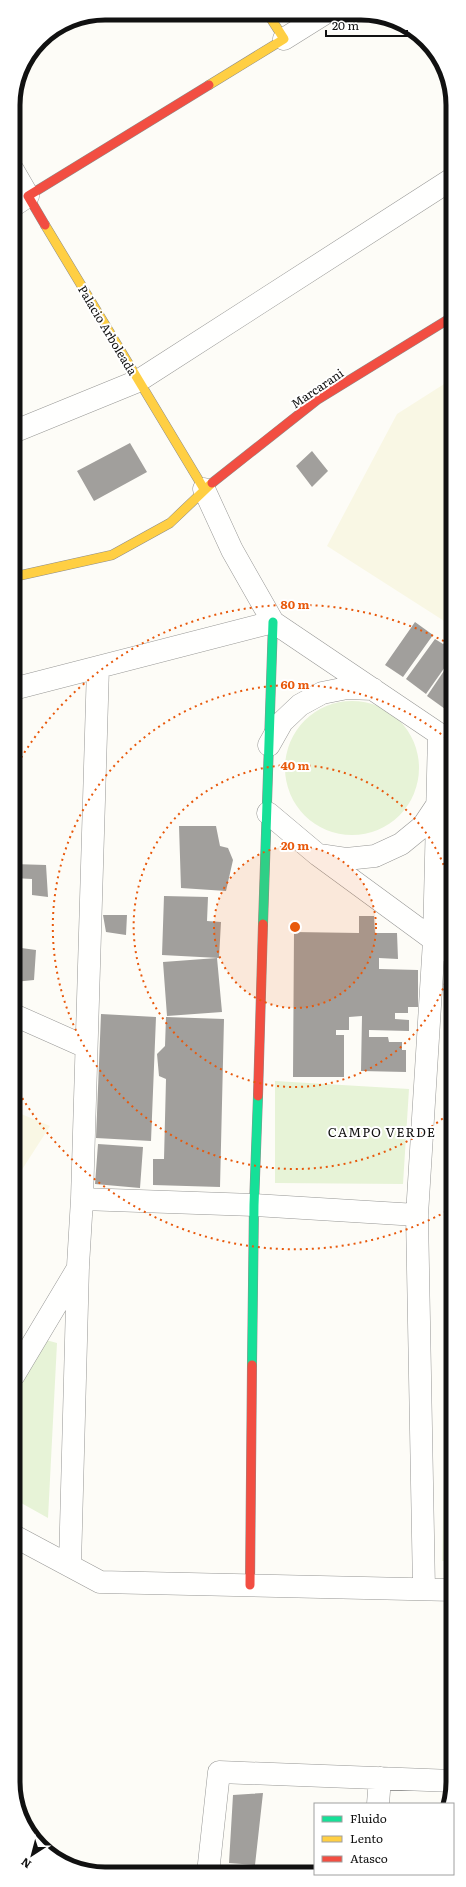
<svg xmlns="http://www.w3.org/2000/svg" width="466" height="1887" viewBox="0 0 466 1887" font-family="Literata,serif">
	<rect width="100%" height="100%" fill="#fdfcf7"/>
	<!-- farmland -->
	<path fill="#f9f7e4" d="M452 379V626L327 546 397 414Z
		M14 1111 50 1126 14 1182Z"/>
	<!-- green -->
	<path fill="#e7f3d7" d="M285 768a67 67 0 1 1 134 0a67 67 0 1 1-134 0Z
		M275 1081 409 1089 403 1184 275 1183Z
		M46 1340 57 1343 48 1518 14 1499V1395Z"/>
	<!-- pitch -->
	<path fill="#f0f6e1" d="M446 1392H453V1561H442Z"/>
	<!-- building -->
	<path fill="#a19f9c" d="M130 443 147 472 94 501 77 471Z
		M312 451 328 471 312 487 296 466Z
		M415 622 433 635 403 677 385 665Z
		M435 639 443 644 446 642 452 647V657L426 694 406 679Z
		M452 659V714L427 696Z
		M179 826H216L220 846 228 848 233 860 226 891 181 888Z
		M13 864 46 865 48 897 32 895V879L13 878Z
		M164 896 208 897 207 921 221 922 219 958 162 955Z
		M103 915H127L126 935 106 932Z
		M359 916H374L375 933H397L398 959 379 958V969L418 970V1007H408V1013H395V1019L409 1020V1031L369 1030V1037H388L389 1042H402V1050H406V1072L361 1071 362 1016 349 1017V1030H336V1035H344V1077H293L294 932 359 933Z
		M14 947 36 950 34 980 14 982Z
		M217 958 222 1012 167 1016 163 962Z
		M101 1014 156 1017 151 1141 96 1138Z
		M166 1017 224 1019 220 1187 153 1185V1159H164L166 1079 159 1076 157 1054 165 1046Z
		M98 1144 143 1147 140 1188 95 1184Z
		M263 1793 255 1865 229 1863 233 1795Z
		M16 1798 22 1799 21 1809 17 1800Z"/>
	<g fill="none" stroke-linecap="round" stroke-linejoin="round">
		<defs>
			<path id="street" d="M284 39 324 14
				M13 170 28 196 13 206
				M13 432 138 381 452 179
				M204 489 232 550 273 622 451 742
				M13 689 273 622
				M269 745 282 722 300 705 322 693 347 688 373 689
				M268 813 318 855 453 954
				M319 855 346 859 375 856 401 844 423 826 439 802
				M14 1015 86 1047
				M82 1199 254 1205 417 1215
				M14 1375 78 1268
				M14 1536 100 1582 453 1590
				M70 1565 78 1266 82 1199 98 667
				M424 1589 417 1215 434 941 439 734
				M378 1804 380 1778
				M208 1873 219 1772 453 1781"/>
			<path id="fast" d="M263 924 273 622
				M252 1365 254 1205 258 1096"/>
			<path id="slow" d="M209 85 284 39 268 14
				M45 225 204 489
				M13 577 112 555 170 523 212 483"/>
			<path id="jam" d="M45 225 28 196 209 85
				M212 483 317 400 452 317
				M258 1096 263 924
				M250 1585 252 1365"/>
		</defs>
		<!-- street casing -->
		<use href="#street" stroke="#979795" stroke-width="23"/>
		<!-- fast casing -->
		<use href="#fast" stroke="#8e8d8b" stroke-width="10"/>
		<!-- slow casing -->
		<use href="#slow" stroke="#8e8d8b" stroke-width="10"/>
		<!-- jam casing -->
		<use href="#jam" stroke="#8e8d8b" stroke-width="10"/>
		<!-- street -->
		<use href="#street" stroke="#fffffe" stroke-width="22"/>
		<!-- fast -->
		<use href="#fast" stroke="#16e098" stroke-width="9"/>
		<!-- slow -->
		<use href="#slow" stroke="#ffcf43" stroke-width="9"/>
		<!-- jam -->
		<use href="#jam" stroke="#f24e42" stroke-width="9"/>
	</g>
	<!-- distance rings -->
	<circle cx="295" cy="927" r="81" fill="#e8590c" fill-opacity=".12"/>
	<g fill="none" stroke="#e8590c" stroke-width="2" stroke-dasharray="2 4">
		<circle cx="295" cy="927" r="81"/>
		<path d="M452 960A161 161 0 1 1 452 892"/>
		<path d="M452 1111A242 242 0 1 1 452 743"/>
		<path d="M451 1209A322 322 0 0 1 15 1086M15 768A322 322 0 0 1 451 645"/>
	</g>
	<g text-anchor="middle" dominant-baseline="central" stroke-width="4" stroke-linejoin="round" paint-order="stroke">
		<!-- street labels -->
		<g font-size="12" fill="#111" stroke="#fff">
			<text transform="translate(108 330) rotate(59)">Palacio Arboleada</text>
			<text transform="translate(317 388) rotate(-34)">Marcarani</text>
		</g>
		<!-- neighbourhood labels -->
		<g font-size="13" letter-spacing="1" fill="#111" stroke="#fff">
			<text x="382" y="1131">CAMPO VERDE</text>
		</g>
	</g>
	<!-- crop -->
	<path d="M0 0H466V1887H0ZM105 20H361A85 85 0 0 1 446 105V1782A85 85 0 0 1 361 1867H105A85 85 0 0 1 20 1782V105A85 85 0 0 1 105 20Z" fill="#fff" fill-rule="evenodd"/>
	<path fill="none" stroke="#111" stroke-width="5" d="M105 20H361A85 85 0 0 1 446 105V1782A85 85 0 0 1 361 1867H105A85 85 0 0 1 20 1782V105A85 85 0 0 1 105 20Z"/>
	<circle cx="295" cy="927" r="6" fill="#e8590c" stroke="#fff" stroke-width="2"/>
	<g font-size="12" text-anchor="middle" font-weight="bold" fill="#e8590c" stroke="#fff" stroke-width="4" stroke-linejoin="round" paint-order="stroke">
		<text x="295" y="609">80 m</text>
		<text x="295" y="689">60 m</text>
		<text x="295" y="770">40 m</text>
		<text x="295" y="850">20 m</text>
	</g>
	<!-- legend -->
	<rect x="314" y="1803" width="140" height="72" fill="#ffffff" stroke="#a0a0a0"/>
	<rect x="322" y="1816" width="20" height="6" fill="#16e098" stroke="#a0a0a0"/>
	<text x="350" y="1823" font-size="12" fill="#111111">Fluido</text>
	<rect x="322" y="1836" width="20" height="6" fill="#ffcf43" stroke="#a0a0a0"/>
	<text x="350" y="1843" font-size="12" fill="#111111">Lento</text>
	<rect x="322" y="1856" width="20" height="6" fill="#f24e42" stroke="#a0a0a0"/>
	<text x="350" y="1863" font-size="12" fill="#111111">Atasco</text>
	<!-- north arrow -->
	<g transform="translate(32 1855) rotate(216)" stroke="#ffffff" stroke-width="3" paint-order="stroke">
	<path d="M0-3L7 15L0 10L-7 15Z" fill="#111111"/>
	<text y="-6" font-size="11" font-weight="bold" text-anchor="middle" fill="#111111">N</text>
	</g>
	<!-- scale -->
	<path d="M326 30v6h81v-6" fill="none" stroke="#111111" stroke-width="2"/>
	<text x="332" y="30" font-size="12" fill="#111111" stroke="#ffffff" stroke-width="3" paint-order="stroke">20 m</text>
</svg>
